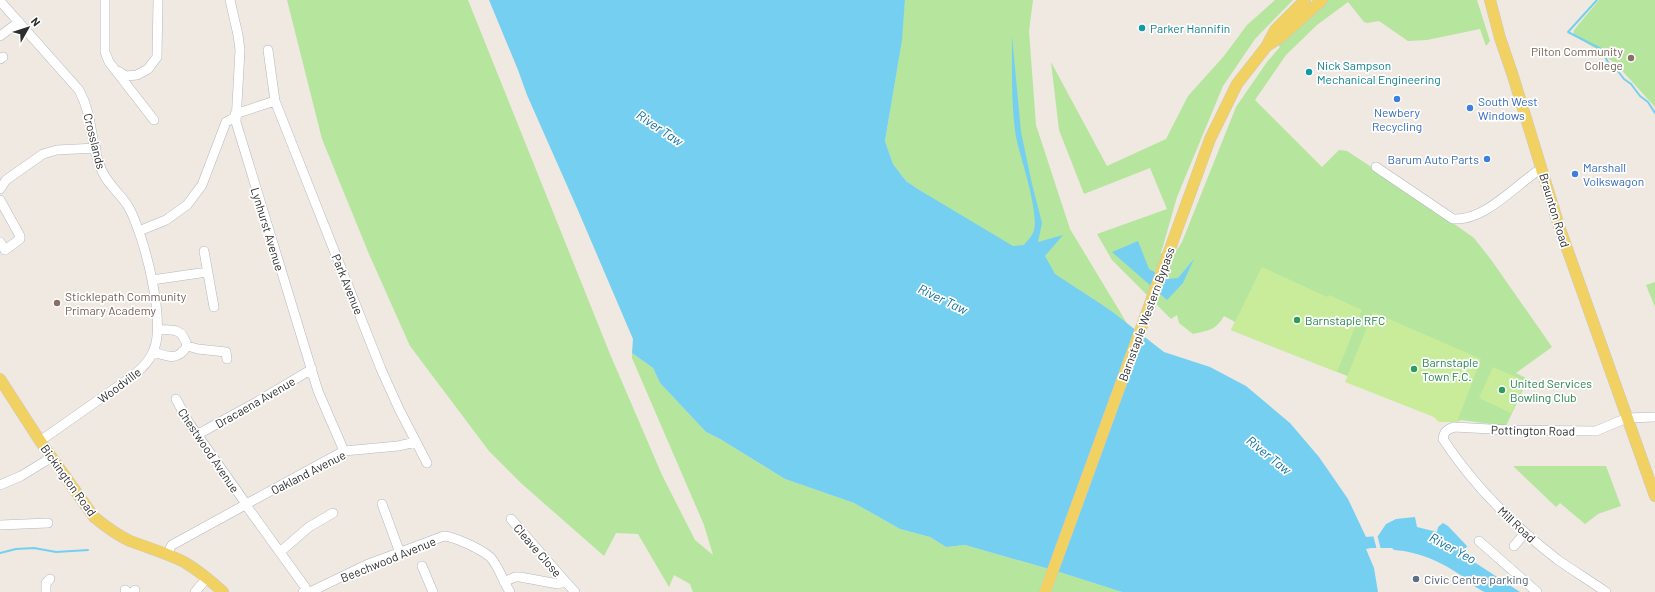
<svg xmlns="http://www.w3.org/2000/svg" width="1655" height="592" viewBox="0 0 1655 592" font-family="Barlow,sans-serif">
	<rect width="100%" height="100%" fill="#efe9e1"/>
	<!-- green -->
	<path fill="#b6e59e" d="M287 0H468L610 354 662 475 695 540 713 555 704 525 632 358V353L653 368 660 383 706 432 720 439 785 479 854 503 900 529 930 537 946 547 965 545 1056 571 1122 592H693L690 584 674 575 669 587 638 534 616 533 604 556 522 484 489 451 410 346 369 254 322 139Z
		M905 0H1033L1029 31 1036 125 1070 229 1128 325 1110 310 1052 278 1247 409 921 191 906 181 893 164 885 141 901 44Z
		M1275 0H1293L1255 39 1223 86 1177 197 1161 253 1172 257 1182 242 1236 107 1267 62 1280 47 1277 43 1327 0H1477L1490 41 1486 46 1480 29 1427 40 1408 41 1379 21 1367 23 1364 22 1348 2 1317 25 1286 55 1255 100 1322 167 1339 150 1347 151 1405 189 1474 238 1492 261 1552 347 1516 373 1528 379 1506 426 1461 420 1457 422H1439L1438 415 1355 379 1231 330 1235 322 1224 316C1215 331 1209 330 1193 334L1179 323 1177 315 1171 319 1112 260 1097 234 1167 209 1150 168 1084 194 1059 130 1051 62 1107 166 1166 139 1188 96 1224 56 1247 25Z
		M1599 0H1655V107L1617 65 1598 50 1573 35 1574 30Z
		M1655 282V307L1646 285Z
		M1514 466H1606L1621 506 1598 514 1585 524 1560 503 1556 507 1514 467Z"/>
	<!-- pitch -->
	<path fill="#c9ec9a" d="M1262 267 1323 295 1328 297 1329 295 1362 310 1337 372 1231 330Z
		M1373 312 1481 359 1457 422H1439L1434 417 1345 382Z
		M1493 367 1525 381 1511 413 1479 398Z"/>
	<!-- water -->
	<path fill="#75cff0" d="M489 0H905L902 40 885 141 893 164 906 181 921 191 1013 246 1024 245C1027 241 1031 237 1033 233 1041 216 1020 157 1016 137 1011 104 1012 70 1012 36L1021 132 1032 184 1042 223 1038 242 1063 235 1045 256 1055 274 1110 310 1164 352 1210 367 1246 386 1290 423 1319 457 1348 499 1366 537 1378 536 1386 524 1396 519 1415 517 1417 527 1437 532 1438 527 1443 523 1448 526 1467 546 1464 553 1468 558 1520 592C1511 592 1494 592 1485 592 1478 590 1469 581 1462 576 1441 562 1421 552 1394 550L1392 548H1371L1366 549 1374 568 1378 592H1122L1056 571 965 545 946 547 930 537 900 529 854 503 785 479 720 439 706 432 660 383 653 368 632 353 633 339 577 208 527 95 518 70Z
		M1138 241 1149 269 1168 279 1178 278 1194 259 1183 283 1167 300 1112 252Z"/>
	<!-- pier -->
	<path fill="#efe9e1" d="M1377 534 1381 550H1377L1373 535Z"/>
	<g fill="none" stroke-linecap="round" stroke-linejoin="round">
		<!-- stream -->
		<path stroke="#75cff0" stroke-width="2" d="M1597 0 1568 32 1601 49 1610 66 1617 70 1624 79 1631 84 1640 96 1648 102 1655 113
			M0 553 16 549 34 548 56 552 88 550"/>
		<defs>
			<path id="minor" d="M105 0V52L109 62 154 120
				M230 0 238 35 240 50 236 122 318 391 344 451
				M0 1 79 90C93 116 90 140 100 166 105 182 119 192 128 206 144 234 167 323 153 352 149 362 141 369 134 375L40 441
				M0 36 19 22
				M268 50 275 101 381 369 399 409 427 463
				M0 59 3 57
				M118 71 126 76 137 75 148 69 157 57 158 0
				M235 114 275 101
				M1376 167 1453 219C1486 221 1516 184 1542 168
				M0 189 6 180 43 154 57 150 96 148
				M0 200 20 236V239L5 250 0 242
				M139 231 166 220 187 205 202 185 226 122 236 117
				M204 251 214 307
				M152 280 207 272
				M187 346 198 349 226 352 227 359
				M154 352C168 357 178 361 187 346 183 329 174 329 158 330
				M176 399 189 423 244 501
				M199 436 202 432 255 403 312 369
				M0 485 21 476 52 457
				M250 502 344 451 398 446 416 442
				M382 504 400 553
				M248 508 305 587V591
				M511 519 565 581
				M0 525 48 523
				M1479 541 1537 592
				M1514 546 1525 533
				M280 552 309 527 333 513
				M167 554 172 545 243 506
				M422 566 433 592
				M504 582 515 577H520L558 584 565 581 575 592
				M125 590 127 592
				M46 592V583L50 579
				M133 592 135 590
				M195 592 207 578
				M303 592 312 591 366 565 444 536C455 537 481 549 490 557 497 563 504 583 510 592
				M1606 592C1590 581 1574 571 1558 560 1514 526 1474 486 1443 439 1444 432 1446 430 1454 427L1508 430 1596 431 1627 418 1655 417"/>
			<path id="major" d="M1490 0 1500 38 1513 76 1559 226 1655 496
				M1267 46 1282 36 1322 0
				M0 379 40 441 94 517C105 526 117 535 130 541 148 548 167 553 184 562 198 570 211 581 223 592
				M1045 592 1210 139 1237 84 1266 47 1275 30 1305 0"/>
		</defs>
		<!-- minor casing -->
		<use href="#minor" stroke="#b4b7c1" stroke-width="10"/>
		<!-- major casing -->
		<use href="#major" stroke="#c9c9c9" stroke-width="12"/>
		<!-- minor -->
		<use href="#minor" stroke="#fff" stroke-width="9"/>
		<!-- major -->
		<use href="#major" stroke="#f2d163" stroke-width="11"/>
	</g>
	<!-- markers -->
	<g fill="#0f9aa8" stroke="#fff" stroke-width="1.5">
		<circle cx="1142" cy="28" r="4"/>
		<circle cx="1309" cy="72" r="4"/>
	</g>
	<g fill="#8d6e63" stroke="#fff" stroke-width="1.5">
		<circle cx="1631" cy="58" r="4"/>
		<circle cx="57" cy="303" r="4"/>
	</g>
	<g fill="#3f7fe0" stroke="#fff" stroke-width="1.5">
		<circle cx="1397" cy="99" r="4"/>
		<circle cx="1470" cy="108" r="4"/>
		<circle cx="1487" cy="159" r="4"/>
		<circle cx="1575" cy="174" r="4"/>
	</g>
	<g fill="#2e9e5b" stroke="#fff" stroke-width="1.5">
		<circle cx="1297" cy="320" r="4"/>
		<circle cx="1414" cy="369" r="4"/>
		<circle cx="1502" cy="390" r="4"/>
	</g>
	<circle fill="#5c6f8a" stroke="#fff" stroke-width="1.5" cx="1416" cy="579" r="4"/>
	<g text-anchor="middle" dominant-baseline="central" stroke-width="3.5" stroke-linejoin="round" paint-order="stroke">
		<!-- culture labels -->
		<g font-size="12" fill="#0d838f" stroke="#fff" text-anchor="start">
			<text x="1150" y="28">Parker Hannifin</text>
			<text x="1317" y="65">Nick Sampson<tspan x="1317" dy="14">Mechanical Engineering</tspan></text>
		</g>
		<!-- education labels -->
		<g font-size="12" fill="#785e54" stroke="#fff" text-anchor="end">
			<text x="1623" y="51">Pilton Community<tspan x="1623" dy="14">College</tspan></text>
			<text x="65" y="296" text-anchor="start">Sticklepath Community<tspan x="65" dy="14">Primary Academy</tspan></text>
		</g>
		<!-- shop labels -->
		<g font-size="12" fill="#366cbe" stroke="#fff" text-anchor="start">
			<text x="1478" y="101">South West<tspan x="1478" dy="14">Windows</tspan></text>
			<text x="1397" y="112" text-anchor="middle">Newbery<tspan x="1397" dy="14">Recycling</tspan></text>
			<text x="1479" y="159" text-anchor="end">Barum Auto Parts</text>
			<text x="1583" y="167">Marshall<tspan x="1583" dy="14">Volkswagon</tspan></text>
		</g>
		<!-- street labels -->
		<g font-size="12" fill="#2e2e2e" stroke="#fff">
			<text transform="translate(95 141) rotate(76)">Crosslands</text>
			<text transform="translate(1555 210) rotate(73)">Braunton Road</text>
			<text transform="translate(268 229) rotate(73)">Lynhurst Avenue</text>
			<text transform="translate(348 284) rotate(68)">Park Avenue</text>
			<text transform="translate(1146 314) rotate(-70)">Barnstaple Western Bypass</text>
			<text transform="translate(119 385) rotate(-37)">Woodville</text>
			<text transform="translate(255 402) rotate(-30)">Dracaena Avenue</text>
			<text transform="translate(1533 430) rotate(1)">Pottington Road</text>
			<text transform="translate(209 450) rotate(56)">Chestwood Avenue</text>
			<text transform="translate(308 472) rotate(-27)">Oakland Avenue</text>
			<text transform="translate(69 480) rotate(54)">Bickington Road</text>
			<text transform="translate(1517 524) rotate(43)">Mill Road</text>
			<text transform="translate(538 550) rotate(49)">Cleave Close</text>
			<text transform="translate(388 559) rotate(-22)">Beechwood Avenue</text>
		</g>
		<!-- leisure labels -->
		<g font-size="12" fill="#27864d" stroke="#fff" text-anchor="start">
			<text x="1305" y="320">Barnstaple RFC</text>
			<text x="1422" y="362">Barnstaple<tspan x="1422" dy="14">Town F.C.</tspan></text>
			<text x="1510" y="383">United Services<tspan x="1510" dy="14">Bowling Club</tspan></text>
		</g>
		<!-- service labels -->
		<g font-size="12" fill="#4e5e75" stroke="#fff" text-anchor="start">
			<text x="1424" y="579">Civic Centre parking</text>
		</g>
		<!-- water labels -->
		<g font-size="13" font-style="italic" fill="#0d6fa3" stroke="#fff">
			<text transform="translate(660 128) rotate(34)">River Taw</text>
			<text transform="translate(943 299) rotate(26)">River Taw</text>
			<text transform="translate(1269 455) rotate(39)">River Taw</text>
			<text transform="translate(1453 548) rotate(28)">River Yeo</text>
		</g>
	</g>
	<!-- north arrow -->
	<g transform="translate(28 28) rotate(51)" stroke="#ffffff" stroke-width="3" paint-order="stroke">
	<path d="M0-3L7 15L0 10L-7 15Z" fill="#2e2e2e"/>
	<text y="-6" font-size="11" font-weight="bold" text-anchor="middle" fill="#2e2e2e">N</text>
	</g>
</svg>
